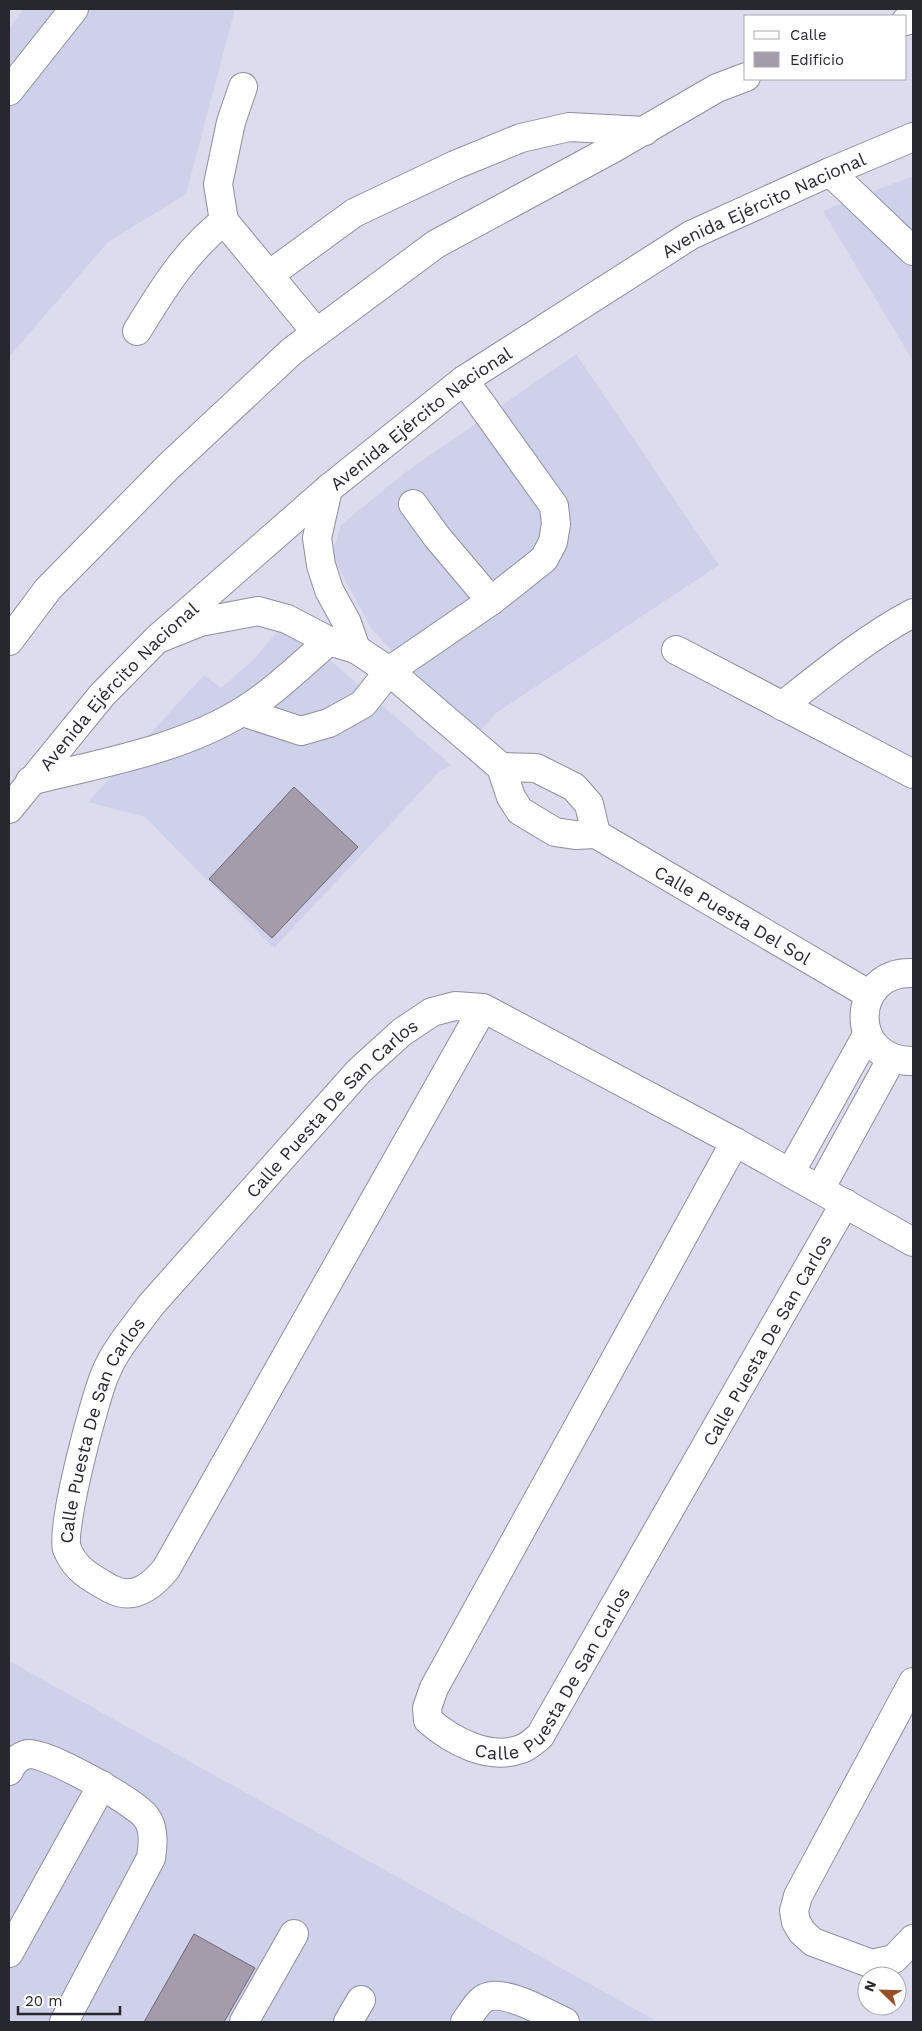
<svg xmlns="http://www.w3.org/2000/svg" width="922" height="2031" viewBox="0 0 922 2031" font-family="'Work Sans',sans-serif">
	<rect width="100%" height="100%" fill="#dcdcee"/>
	<!-- built -->
	<path fill="#cfd0e9" d="M24 9H235L186 194 108 242 9 357V28Z
		M913 176V361L823 211Z
		M576 354 719 565 496 713 481 730 423 686 371 628 332 555 341 525 403 474Z
		M279 630 301 635 451 765 439 772 274 948 145 817 88 802 204 675 221 688 252 661Z
		M9 1661 658 2022H9Z"/>
	<!-- building -->
	<path fill="#a49cab" stroke="#6f6876" d="M294 787 358 847 272 938 209 879Z
		M194 1934 255 1968 224 2022H144Z"/>
	<g fill="none" stroke-linecap="round" stroke-linejoin="round">
		<defs>
			<g id="minor">
				<path d="M243 87 231 122 218 184 224 221 316 332"/>
				<path d="M9 91 74 9"/>
				<path d="M830 172 913 251"/>
				<path d="M269 275 354 213 455 165 521 138 569 127 645 131"/>
				<path d="M137 331C162 290 186 251 224 221"/>
				<path d="M328 489 317 538 321 565 329 590 347 623 356 649"/>
				<path d="M413 504 437 537 491 601"/>
				<path id="s1" d="M160 638 200 622 258 611 287 619 329 641 356 649 389 671 501 767 511 797 520 811 555 832 575 835 596 834 870 995"/>
				<path d="M676 650 913 774"/>
				<path d="M782 706C824 673 866 638 913 613"/>
				<path d="M243 712 301 731 329 723 363 704 389 671 491 601 544 559 553 542 556 524 554 506 464 380"/>
				<path d="M501 767 536 768 574 787 589 804 596 834"/>
				<path d="M30 781C101 763 180 750 243 711 274 692 301 665 329 641"/>
				<path d="M913 973C850 970 847 1062 913 1061"/>
				<path id="s2" d="M483 1008 166 1569C152 1586 134 1601 111 1589 93 1579 75 1570 67 1549 60 1529 95 1396 106 1372 116 1348 135 1327 150 1306L359 1071 402 1032 432 1012 455 1006 483 1008 735 1142 913 1242"/>
				<path id="s3" d="M735 1142 434 1688 427 1708 428 1720C452 1741 489 1761 521 1749 528 1747 535 1740 540 1736L845 1203"/>
				<path d="M790 1173 867 1035"/>
				<path d="M820 1189 892 1058"/>
				<path d="M913 1682 798 1896 794 1911 796 1922 802 1932 813 1942 872 1964 894 1959 913 1939"/>
				<path d="M9 1771C12 1763 19 1756 28 1754 45 1751 135 1802 146 1817 155 1828 153 1846 151 1858L64 2022"/>
				<path d="M9 1953 102 1785"/>
				<path d="M244 2022 294 1934"/>
				<path d="M348 2022 361 2000"/>
				<path d="M465 2022C470 2016 477 2002 485 1998 504 1988 547 2014 565 2022"/>
			</g>
			<g id="major">
				<path d="M906 21 913 18"/>
				<path d="M9 641 48 589 168 467 292 351 436 244 612 149 717 88 746 77"/>
				<path id="s4" d="M9 809 102 695 158 638 328 489 464 380 691 235 830 172 913 137"/>
			</g>
		</defs>
		<!-- minor casing -->
		<use href="#minor" stroke="#8e8e9e" stroke-width="30"/>
		<!-- major casing -->
		<use href="#major" stroke="#8e8e9e" stroke-width="30"/>
		<!-- minor -->
		<use href="#minor" stroke="#fff" stroke-width="28"/>
		<!-- major -->
		<use href="#major" stroke="#fff" stroke-width="28"/>
	</g>
	<g text-anchor="middle" dominant-baseline="central" stroke-width="4" stroke-linejoin="round" paint-order="stroke">
		<!-- street labels -->
		<g font-size="18" fill="#27272e" stroke="#fff">
			<text stroke="none"><textPath href="#s4" startOffset="975">Avenida Ejército Nacional</textPath></text>
			<text stroke="none"><textPath href="#s4" startOffset="570">Avenida Ejército Nacional</textPath></text>
			<text stroke="none"><textPath href="#s4" startOffset="165">Avenida Ejército Nacional</textPath></text>
			<text stroke="none"><textPath href="#s1" startOffset="684">Calle Puesta Del Sol</textPath></text>
			<text stroke="none"><textPath href="#s2" startOffset="1300">Calle Puesta De San Carlos</textPath></text>
			<text stroke="none"><textPath href="#s3" startOffset="1238">Calle Puesta De San Carlos</textPath></text>
			<text stroke="none"><textPath href="#s2" startOffset="895">Calle Puesta De San Carlos</textPath></text>
			<text stroke="none"><textPath href="#s3" startOffset="832">Calle Puesta De San Carlos</textPath></text>
		</g>
	</g>
	<!-- border -->
	<rect width="922" height="2031" fill="none" stroke="#27272e" stroke-width="20"/>
	<!-- legend -->
	<rect x="744" y="15" width="162" height="65" fill="#ffffff" stroke="#a9a9ab"/>
	<rect x="754" y="31" width="25" height="8" fill="#ffffff" stroke="#a9a9ab"/>
	<text x="790" y="40" font-size="15" fill="#27272e">Calle</text>
	<rect x="754" y="52" width="25" height="15" fill="#a49cab" stroke="#a9a9ab"/>
	<text x="790" y="65" font-size="15" fill="#27272e">Edificio</text>
	<!-- north arrow -->
	<g transform="translate(882 1991) rotate(293)"><circle r="24" fill="#ffffff" stroke="#a9a9ab"/>
	<path d="M0-4L9 19L0 12L-9 19Z" fill="#965027"/>
	<text y="-8" font-size="14" font-weight="bold" text-anchor="middle" fill="#27272e">N</text>
	</g>
	<!-- scale -->
	<path d="M18 2006v8h102v-8" fill="none" stroke="#27272e" stroke-width="2.5"/>
	<text x="25" y="2006" font-size="15" fill="#27272e" stroke="#ffffff" stroke-width="4" paint-order="stroke">20 m</text>
</svg>
